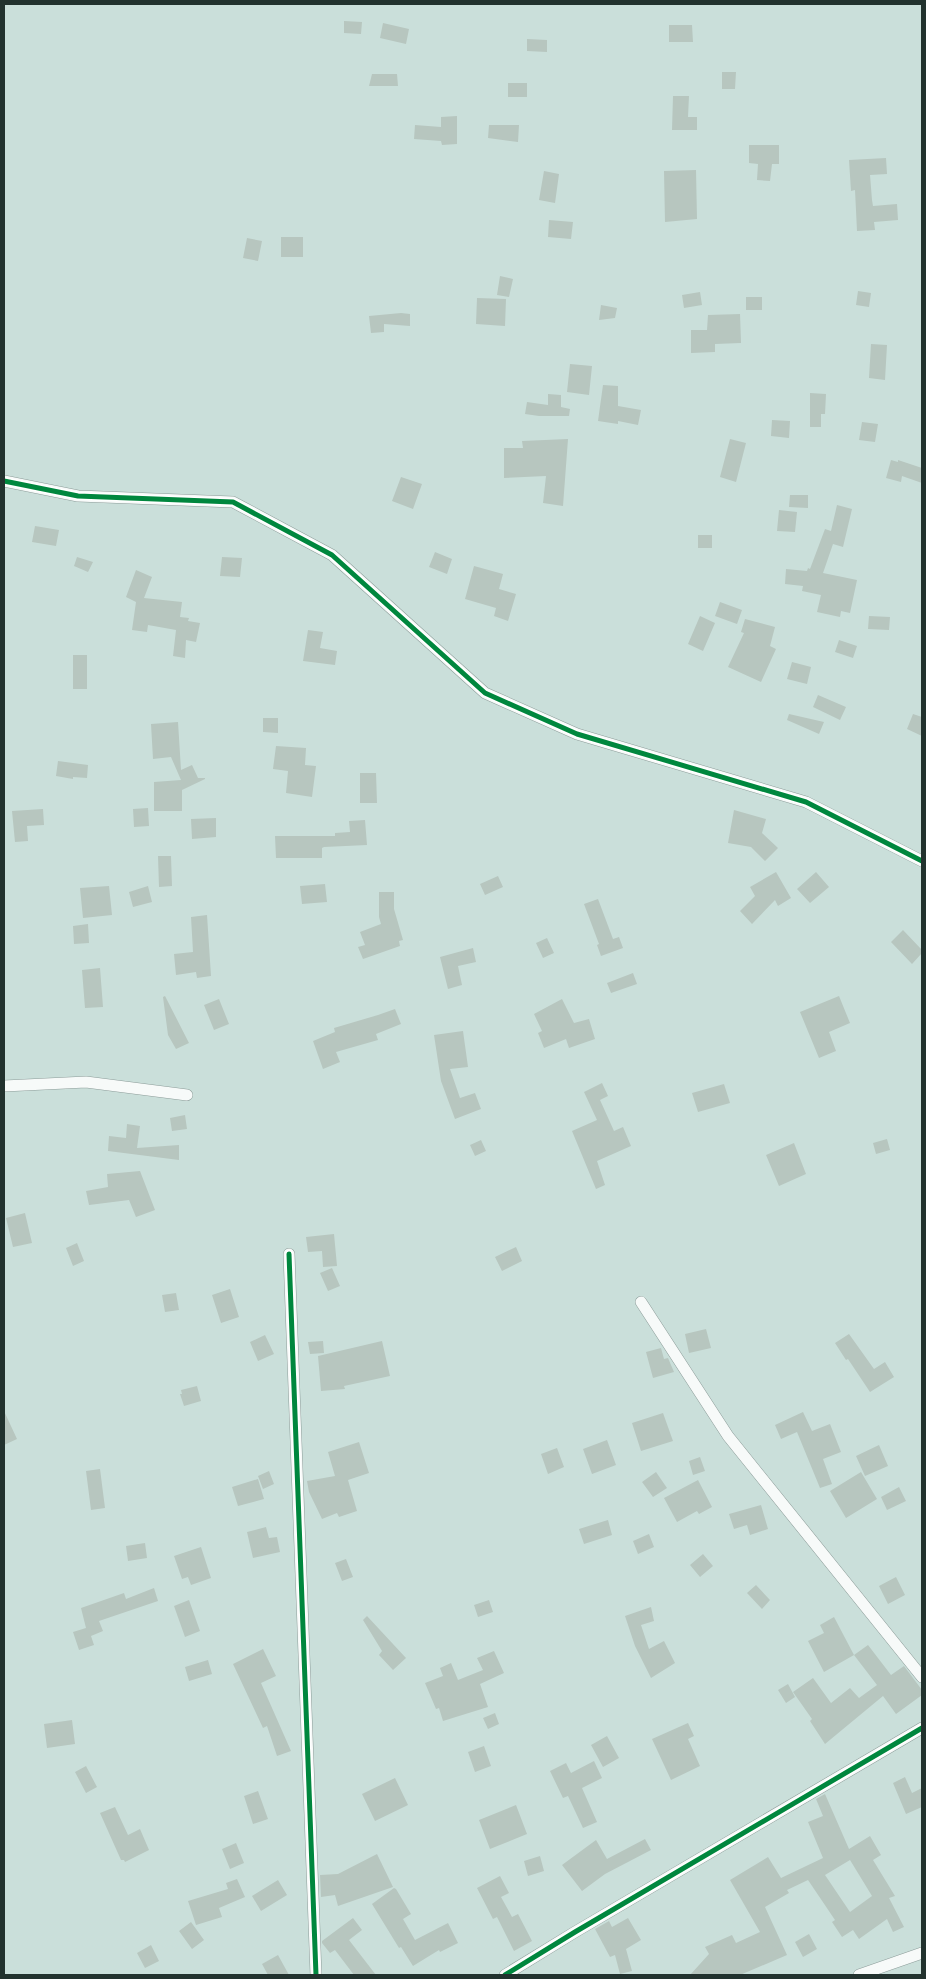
<svg xmlns="http://www.w3.org/2000/svg" width="926" height="1979" viewBox="0 0 926 1979" font-family="'PT Sans Narrow',sans-serif">
	<rect width="100%" height="100%" fill="#cadfda"/>
	<!-- building -->
	<path fill="#b7c6bf" fill-rule="evenodd" d="M344 21 362 22 361 34 344 33Z
		M383 23 409 29 406 44 380 38Z
		M669 25H692L693 42H669Z
		M527 39 547 40V52L527 51Z
		M722 72H736L735 89H722Z
		M372 74H397L398 86H369Z
		M508 83H527V97H508Z
		M673 96H689L688 117H697V130H672Z
		M457 116V144L442 145 441 141 414 139 415 125 441 127V117Z
		M489 125H519L518 142 488 138Z
		M749 145H779V164H772L770 181 757 180 758 164 749 163Z
		M886 158 887 174 870 175 872 200 873 206 897 204 898 220 874 222 875 230 857 231 855 190 851 191 849 160Z
		M696 170 697 219 665 222 664 171Z
		M544 171 559 174 555 203 539 200Z
		M549 220 573 222 571 239 548 237Z
		M281 237H303V257H281Z
		M247 238 262 241 258 261 243 258Z
		M500 276 513 279 509 297 497 295Z
		M858 291 871 293 869 307 856 305Z
		M700 292 702 305 684 308 682 295Z
		M746 297H762V310H746Z
		M477 298 506 299 505 326 476 324Z
		M601 305 617 308 615 318 599 320Z
		M401 313 410 314V326L384 324V332L371 333 369 316Z
		M740 314 741 343 715 344V352L691 353V330H707L708 315Z
		M871 344 887 345 885 380 869 378Z
		M570 364 592 366 589 395 567 392Z
		M603 385 618 386V406L641 410 638 425 618 421V424L598 421Z
		M810 393 826 394 825 414H821V427H810Z
		M548 394 561 395V407L570 409 569 416H539L525 414 527 402 548 405Z
		M772 420 790 421 789 438 771 436Z
		M862 422 878 424 875 442 859 440Z
		M568 439 563 506 543 503 546 476 504 478V448H523L522 441Z
		M730 439 746 443 736 482 720 477Z
		M891 460 898 462V460L922 468V483L902 476 901 482 886 478Z
		M401 477 422 484 413 509 392 501Z
		M790 495H808V508L789 507Z
		M837 505 852 509 843 547 833 544 823 573 857 580 850 613 841 611 840 617 817 612 821 595 802 591 803 586 785 584 786 569 807 571 808 568 810 569 825 529 831 531Z
		M779 510 797 512 795 532 777 531Z
		M35 526 59 530 56 546 32 542Z
		M698 535H712V548H698Z
		M435 552 452 559 447 574 429 567Z
		M77 557 93 562 88 572 74 566Z
		M222 557 242 558 240 577 220 576Z
		M474 566 503 574 499 589 516 594 508 621 494 616 496 608 465 599Z
		M136 570 152 577 144 598 182 602 180 617 189 618 188 621 200 623 196 642 186 640 185 658 173 656 176 630 148 625 147 632 132 630 136 602 126 597Z
		M720 602 742 610 737 624 715 616Z
		M700 616 715 623 703 651 688 644Z
		M869 616 890 617 889 630 868 629Z
		M745 619 775 627 770 646 776 649 761 682 728 667 744 633 741 632Z
		M308 630 323 632 320 648 337 651 335 665 303 661Z
		M839 640 857 646 853 658 835 652Z
		M73 655H87V689H73Z
		M792 662 811 667 807 684 787 679Z
		M818 695 846 707 840 720 813 707Z
		M789 714 824 722 819 734 787 720Z
		M913 714 922 717V736L907 729Z
		M263 718H278V733L263 732Z
		M178 722 181 770 192 765 198 778H205V779L182 790V811H154V782L181 780 171 757 153 759 151 724Z
		M276 746 306 748 305 765 316 766 312 797 286 793 288 771 273 769Z
		M58 761 88 765 87 778 73 777V779L56 776Z
		M360 773H376L377 803H360Z
		M148 808 149 826 134 827 133 809Z
		M43 809 44 825 27 826 28 841 15 842 12 811Z
		M734 810 766 819 762 833 778 848 765 861 751 847 728 843Z
		M216 818V837L192 839 191 819Z
		M365 820 367 845 324 847 322 848V858H276L275 836H335V833L350 832 349 821Z
		M158 856H171L172 886 159 887Z
		M776 872 791 898 778 906 775 900 752 924 740 911 755 896 750 887Z
		M816 872 829 887 810 903 797 889Z
		M498 876 503 887 485 895 480 884Z
		M325 884 327 902 302 904 300 886Z
		M109 886 112 915 83 918 80 888Z
		M148 886 152 902 133 907 129 892Z
		M379 892H394V909L403 940 399 941 400 946 363 959 358 947 365 945 360 932 381 924 379 917Z
		M598 899 613 939 619 937 623 948 601 956 597 945 599 944 584 904Z
		M207 915 211 976 197 978 196 972 176 975 174 954 193 952 191 917Z
		M88 924 89 943 74 944 73 926Z
		M903 930 922 950V953L912 964 891 942Z
		M547 938 554 953 543 958 536 943Z
		M473 948 476 962 458 966 462 985 448 989 440 957Z
		M100 968 103 1007 85 1008 82 970Z
		M633 973 637 984 611 993 607 983Z
		M165 996 189 1043 176 1049 168 1035 163 997Z
		M839 996 850 1023 829 1032 836 1051 819 1058 800 1012Z
		M219 999 229 1024 214 1030 204 1005Z
		M562 999 574 1023 589 1019 595 1039 569 1048 566 1039 544 1048 538 1033 542 1031 534 1014Z
		M395 1009 401 1024 376 1034 378 1040 336 1052 340 1062 323 1069 313 1041 335 1032 334 1028 378 1015Z
		M463 1031 468 1067 450 1069 460 1098 475 1093 481 1109 455 1119 441 1081 434 1035Z
		M602 1083 608 1096 600 1100 614 1131 623 1127 631 1146 597 1161 605 1185 596 1189 572 1131 597 1120 584 1092Z
		M724 1084 730 1103 698 1112 692 1093Z
		M185 1115 187 1129 172 1131 170 1118Z
		M127 1124 140 1126 137 1148 179 1145V1160L108 1151 109 1136 126 1138Z
		M887 1139 890 1150 876 1154 873 1143Z
		M481 1140 486 1151 475 1156 470 1145Z
		M794 1143 806 1174 779 1186 766 1155Z
		M140 1171 155 1210 136 1217 129 1200 89 1205 86 1191 108 1187 107 1174Z
		M25 1213 32 1243 13 1247 6 1218Z
		M334 1234 337 1266 323 1267 322 1251 308 1252 306 1237Z
		M77 1243 84 1261 73 1266 66 1248Z
		M516 1247 522 1261 502 1271 495 1257Z
		M332 1268 340 1286 328 1291 320 1273Z
		M230 1289 239 1317 221 1323 212 1295Z
		M176 1293 179 1310 165 1312 162 1295Z
		M706 1329 711 1348 689 1353 685 1334Z
		M849 1334 874 1369 885 1362 894 1377 870 1392 848 1359 846 1360 835 1343Z
		M265 1335 274 1354 258 1361 250 1342Z
		M323 1341 324 1353 310 1354 308 1342Z
		M382 1341 390 1376 344 1386 345 1389 321 1391 318 1356Z
		M661 1348 664 1359 668 1358 674 1372 653 1378 646 1352Z
		M197 1386 201 1401 184 1406 180 1394H182L181 1390Z
		M4 1411 17 1439 4 1445Z
		M803 1412 812 1431 830 1424 841 1452 823 1459 832 1484 820 1488 797 1432 781 1439 775 1425Z
		M663 1413 673 1441 641 1451 632 1423Z
		M607 1440 616 1465 592 1474 583 1449Z
		M359 1442 369 1473 348 1480 357 1511 339 1517 337 1513 322 1519 309 1492 307 1481 335 1476 328 1452Z
		M879 1445 888 1466 865 1476 856 1456Z
		M557 1448 564 1467 548 1474 541 1454Z
		M700 1457 705 1471 693 1475 689 1461Z
		M100 1469 105 1508 91 1510 86 1471Z
		M269 1471 274 1484 263 1489 258 1476Z
		M656 1472 667 1488 653 1497 642 1482Z
		M861 1472 877 1499 846 1518 830 1491Z
		M258 1479 264 1499 238 1506 232 1487Z
		M698 1480 712 1507 699 1514 697 1511 677 1522 664 1498Z
		M899 1487 906 1501 887 1510 881 1497Z
		M761 1505 768 1529 750 1535 747 1525 734 1529 729 1514Z
		M608 1520 612 1535 584 1544 579 1529Z
		M266 1527 269 1538 277 1537 280 1552 253 1558 247 1532Z
		M649 1534 654 1547 638 1554 633 1541Z
		M145 1543 147 1558 128 1561 126 1546Z
		M201 1547 211 1578 191 1585 188 1577 182 1579 174 1556Z
		M703 1554 713 1566 700 1577 690 1565Z
		M346 1559 353 1577 342 1581 335 1563Z
		M896 1577 905 1595 888 1604 879 1586Z
		M756 1585 770 1600 762 1609 747 1593Z
		M154 1588 158 1601 99 1621 103 1631 91 1636 94 1645 79 1650 73 1632 86 1628 81 1608 124 1593 126 1599Z
		M189 1600 200 1631 185 1637 174 1606Z
		M489 1600 493 1612 478 1617 474 1605Z
		M651 1607 654 1621 641 1625 649 1649 664 1641 675 1663 651 1678 635 1646 625 1616Z
		M367 1616 406 1658 393 1670 379 1655 382 1651 363 1620Z
		M834 1617 854 1655 824 1672 808 1641 824 1633 820 1625Z
		M868 1645 891 1675 904 1666 922 1690V1695L896 1714 883 1696 825 1744 810 1721 812 1719 793 1692 813 1678 831 1703 850 1688 859 1698 877 1685 854 1655Z
		M263 1649 276 1676 261 1683 291 1751 277 1756 267 1726 263 1728 233 1664Z
		M494 1651 504 1673 480 1684 488 1707 443 1721 439 1708 436 1709 425 1683 443 1676 440 1668 451 1663 458 1680 483 1670 477 1658Z
		M208 1660 212 1674 189 1681 185 1667Z
		M788 1684 795 1697 786 1703 778 1690Z
		M495 1713 499 1724 488 1729 483 1718Z
		M72 1720 75 1744 47 1748 44 1724Z
		M688 1723 694 1736 688 1739 700 1766 671 1780 652 1739Z
		M607 1736 619 1758 603 1767 591 1745Z
		M484 1746 491 1766 475 1772 468 1752Z
		M594 1761 602 1778 582 1788 597 1822 583 1828 568 1796 563 1798 550 1771 566 1763 571 1773Z
		M86 1766 97 1787 86 1793 75 1772Z
		M905 1777 912 1793 922 1788V1807L906 1814 893 1783Z
		M395 1778 408 1805 375 1821 362 1794Z
		M258 1791 268 1819 253 1824 244 1796Z
		M825 1794 849 1849 870 1836 881 1855 873 1860 895 1896 889 1898 904 1927 893 1932 887 1919 859 1939 853 1930 842 1937 832 1922 835 1920 808 1880 787 1890 789 1893 765 1907 787 1955 740 1975H690L709 1954 705 1947 732 1935 736 1943 760 1932 730 1880 768 1857 781 1878 823 1858 808 1822 823 1816 816 1799ZM850 1860 872 1896 850 1912 825 1875Z
		M516 1805 527 1834 490 1849 479 1820Z
		M115 1807 128 1835 140 1829 149 1850 125 1862 124 1860H121L100 1813Z
		M645 1839 651 1850 605 1874 582 1891 562 1865 596 1840 607 1859Z
		M236 1843 244 1863 230 1869 222 1849Z
		M377 1854 393 1887 338 1906 335 1895 321 1897 320 1875 338 1874Z
		M540 1856 544 1871 528 1876 524 1861Z
		M500 1876 509 1893 501 1897 512 1917 518 1914 532 1941 514 1951 497 1917 493 1919 477 1888Z
		M237 1879 245 1897 219 1908 222 1917 196 1925 188 1901 228 1889 226 1883Z
		M278 1880 287 1895 261 1911 252 1896Z
		M394 1888 396 1889 411 1914 403 1919 415 1940 448 1923 458 1943 440 1952 439 1950 413 1966 401 1947 399 1948 372 1904Z
		M353 1918 362 1930 349 1940 376 1975H354L335 1950 330 1953 322 1943V1941Z
		M628 1918 641 1940 626 1949 632 1971 620 1974 615 1955 610 1957 595 1929 609 1921 612 1927Z
		M191 1922 204 1940 192 1949 179 1931Z
		M809 1934 817 1949 803 1957 795 1942Z
		M151 1945 159 1961 145 1968 137 1953Z
		M278 1955 289 1975H268L262 1964Z"/>
	<g fill="none" stroke-linecap="round" stroke-linejoin="round">
		<defs>
			<path id="minor" d="M4 481 78 496 233 502 332 555 485 693 577 734 806 802 922 861
				M4 1086 86 1082 187 1095
				M289 1254 316 1975
				M641 1302 728 1436 922 1677
				M505 1975 575 1932 922 1728
				M859 1975 922 1953"/>
		</defs>
		<!-- minor casing -->
		<use href="#minor" stroke="#8c9c99" stroke-width="12"/>
		<!-- minor -->
		<use href="#minor" stroke="#f7faf9" stroke-width="11"/>
		<defs>
			<path id="cycleway" d="M4 481 78 496 233 502 332 555 485 693 577 734 806 802 922 861
				M289 1254 316 1975
				M505 1975 575 1932 922 1728"/>
		</defs>
		<!-- cycleway casing -->
		<use href="#cycleway" stroke="#fff" stroke-width="8"/>
		<!-- cycleway -->
		<use href="#cycleway" stroke="#00873e" stroke-width="5"/>
	</g>
	<!-- border -->
	<rect width="926" height="1979" fill="none" stroke="#22322e" stroke-width="10"/>
</svg>
